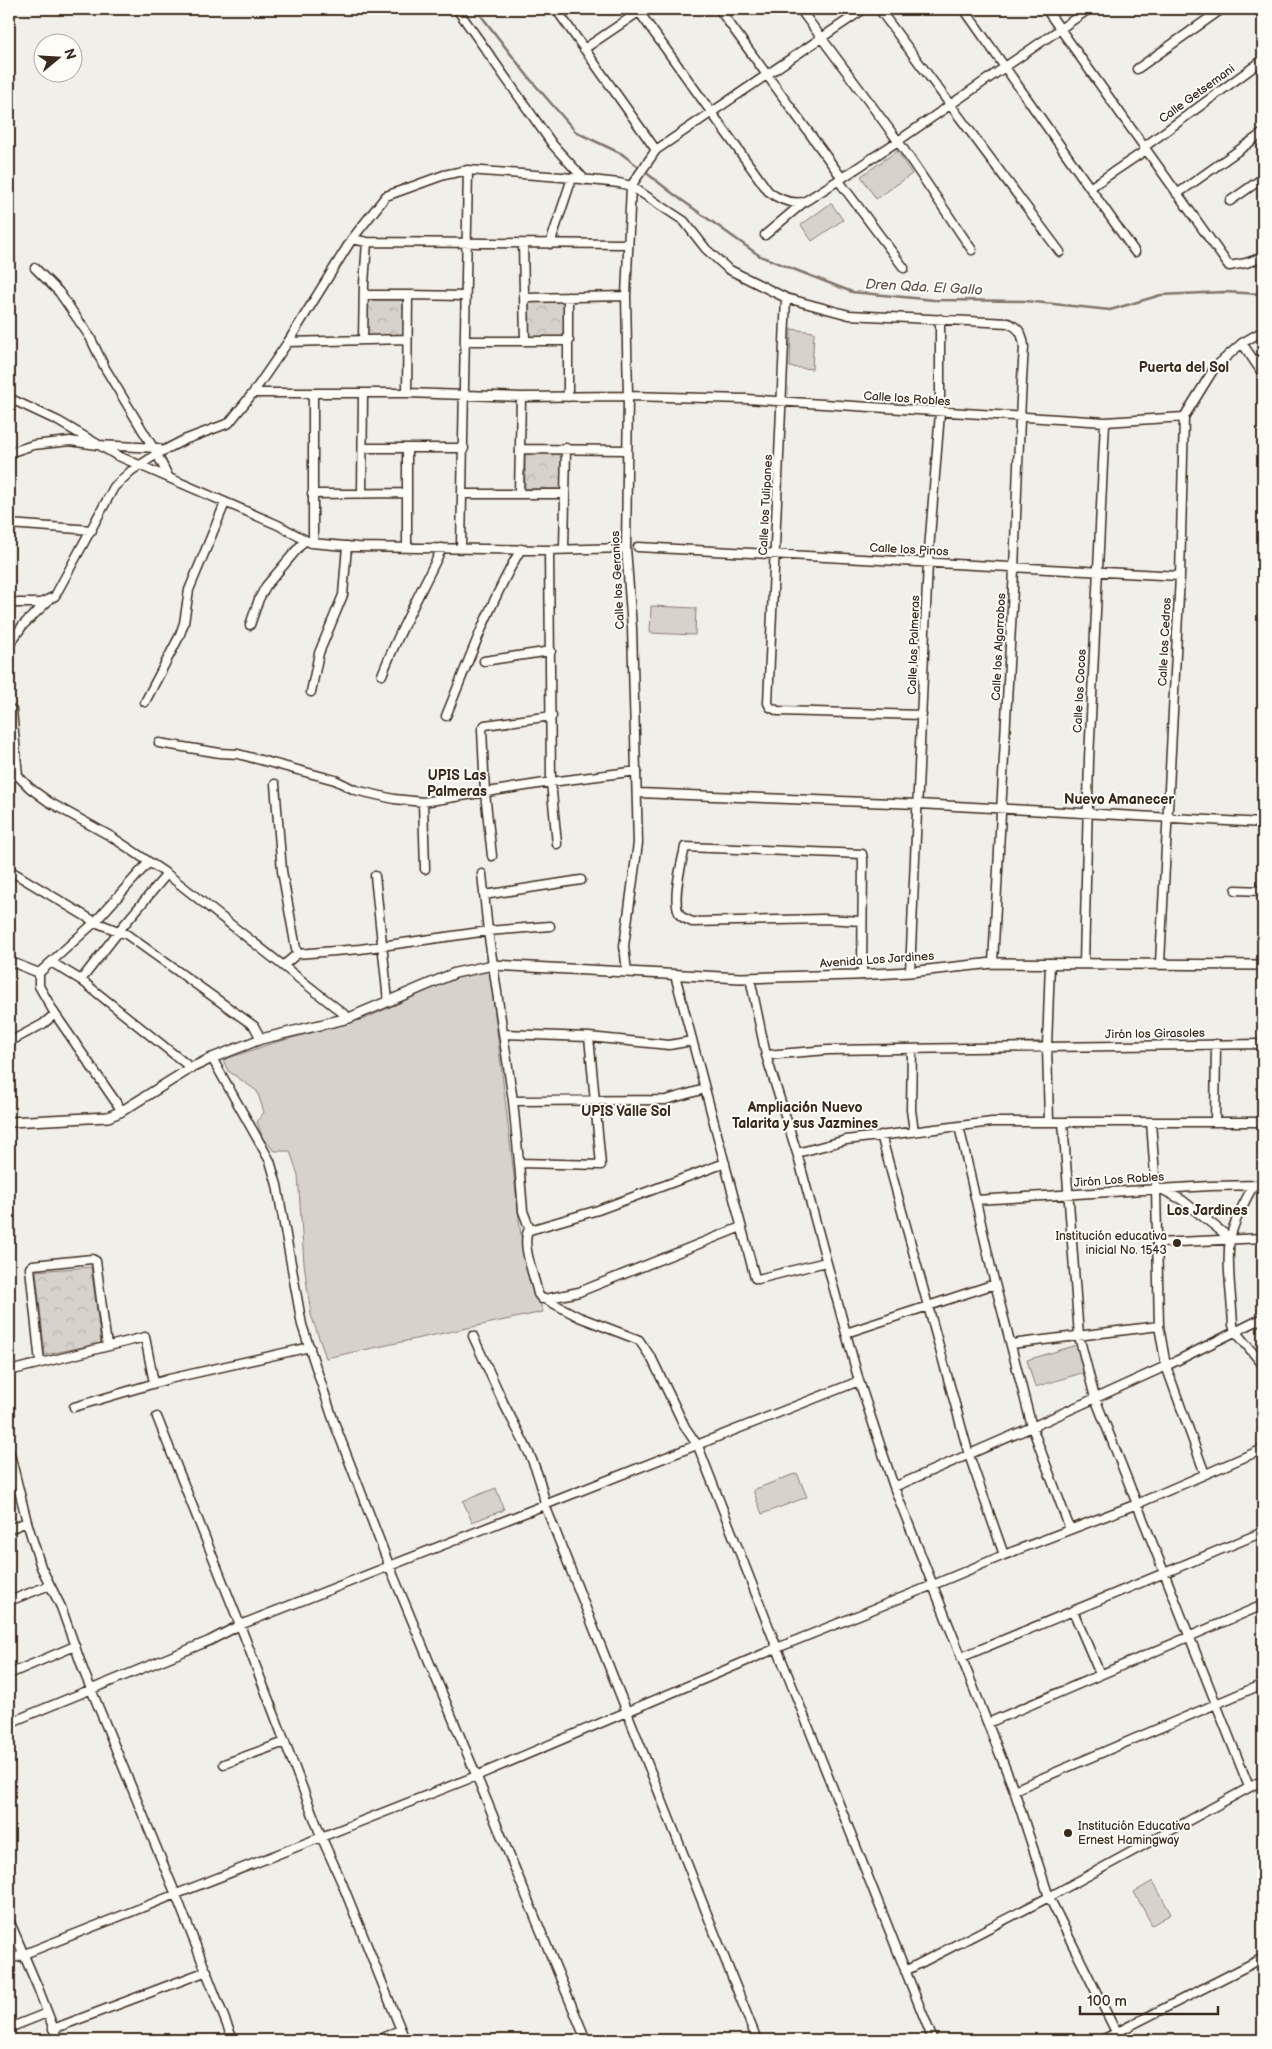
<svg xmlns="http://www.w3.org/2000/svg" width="1272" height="2049" viewBox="0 0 1272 2049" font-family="'Balsamiq Sans',sans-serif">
	<defs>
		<pattern id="park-crowns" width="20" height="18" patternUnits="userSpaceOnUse" patternTransform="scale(1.25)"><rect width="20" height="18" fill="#d7d2cc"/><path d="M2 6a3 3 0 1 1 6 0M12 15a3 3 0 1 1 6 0" fill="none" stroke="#b9b4af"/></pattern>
	</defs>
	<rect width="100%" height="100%" fill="#f1efea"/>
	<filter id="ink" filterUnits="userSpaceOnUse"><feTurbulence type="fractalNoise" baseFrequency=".02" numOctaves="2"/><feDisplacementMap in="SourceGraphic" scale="10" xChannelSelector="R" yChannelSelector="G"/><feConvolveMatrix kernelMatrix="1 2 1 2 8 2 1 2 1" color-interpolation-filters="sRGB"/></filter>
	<g filter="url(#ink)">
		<!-- green -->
		<path fill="#d7d2cc" stroke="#897e75" d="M897 151 912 174 876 199 861 176Z
			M831 203 843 220 812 241 801 225Z
			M791 329 814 332 812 369 790 367Z
			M651 606 696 608 695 635 650 633Z
			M490 971 521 1236 534 1287 543 1312 326 1358 311 1315 304 1263 298 1175 290 1151H275L263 1139 257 1122 264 1112 257 1091 228 1071 223 1060 273 1043 364 1019 441 984 465 975Z
			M1077 1345 1085 1372 1035 1387 1027 1360Z
			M797 1473 807 1497 762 1514 753 1490Z
			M496 1488 504 1510 472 1522 463 1501Z
			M1153 1881 1171 1914 1152 1925 1134 1892Z"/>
		<!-- park -->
		<path fill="url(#park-crowns)" stroke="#897e75" d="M366 300H403L404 336H366Z
			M529 301H566V337L529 338Z
			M525 452H562V489H525Z
			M91 1267 101 1343 45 1355 36 1271Z"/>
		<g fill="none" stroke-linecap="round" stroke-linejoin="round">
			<!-- stream -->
			<path stroke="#80746b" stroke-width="2.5" d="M476 9 530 79 576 132 622 154 676 196 760 256 852 292 934 300 1025 301 1110 310 1161 295 1224 292 1263 294"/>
			<defs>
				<path id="minor" d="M457 9 553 145 585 180
					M556 9 656 150
					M637 9 768 191C779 200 790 204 804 202
					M719 9 842 178
					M800 9 898 141 972 250
					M879 9 1060 252
					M964 9 1135 252
					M1046 9 1229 266 1246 263 1263 257
					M584 49 643 9
					M1137 69 1222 9
					M1144 147 1263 60
					M839 181 904 268
					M631 186 656 150 864 9
					M1091 187 1146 150
					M1177 194 1263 133
					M1230 201 1263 178
					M765 235 804 202 842 178 898 141 1089 9
					M352 239 367 242 627 244
					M523 244 525 341
					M550 244 572 178
					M35 268 59 292 90 337 105 368 157 454 169 478
					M364 295H408
					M525 298 626 296
					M786 298 768 703 770 707 778 711 922 715
					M363 339 364 284 367 242
					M465 341H569
					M288 342 407 339
					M1242 343 1263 374
					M253 393H407L521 397 628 396 746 399 1105 422 1184 417
					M407 393 408 295 465 296
					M568 397V297
					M9 398 58 421 116 455 278 525 311 543 357 547 549 550 626 548
					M363 448H464
					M407 449V548
					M520 449 627 450
					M9 453 33 445 70 441 97 445 158 448
					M519 493 521 397
					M312 494 407 493
					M362 494 363 393
					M462 494H565
					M9 524 92 530
					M313 543V393
					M638 547 1180 576
					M461 548 468 170 562 177 619 183 631 186 684 221 706 249 728 269 786 298 849 315 1008 323C1020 328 1023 335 1024 347 1019 421 1017 495 1014 570 1008 701 1001 832 993 963
					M564 549 566 448
					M549 550 551 782 557 844
					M9 603H41L55 596 114 487 131 471 157 454 184 440 229 423 253 393 288 342 352 239 386 196 444 175 468 170
					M250 625 259 599 266 586 305 540
					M9 645 23 625 47 602
					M484 661 551 651
					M382 675C399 631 422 590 442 548
					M311 692 319 653 343 595 347 546
					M145 702 179 637 184 623 189 590 225 503
					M9 710H12L18 776 30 788 49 802 112 837 167 874 349 1018
					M446 716C469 660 490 602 521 549
					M159 743 220 753 238 754 335 780 355 790 394 799 423 802 551 782 637 771
					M275 784 282 871 297 954
					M638 793 918 804 1263 823
					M423 802 425 869
					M492 856 485 793 482 729 485 725 552 716
					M9 870 95 922 126 934 254 1026 261 1039
					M482 874 488 931 513 1101 519 1163 601 1165 589 1037
					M375 876 388 1001
					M1236 890 1263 891
					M484 895 581 880
					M9 961 39 973
					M51 962 81 980 191 1068
					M1084 963 1089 759 1105 422
					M1160 963 1180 576 1184 417 1215 367 1242 343 1263 331
					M284 965 297 954 360 949 488 931 550 926
					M627 972 624 946 638 843 632 628 626 548 628 396 626 296 631 186
					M910 972 928 562 940 413V319
					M675 975 755 1278 758 1279 826 1262
					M862 975 863 859 862 854 685 847C682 862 670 904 681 916 684 919 689 920 692 922L824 919 862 921
					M750 978 766 1055 797 1153 859 1381 894 1487 1014 1790 1049 1897 1116 2032
					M81 980 123 926 167 874
					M504 1034 589 1037 669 1045 692 1041
					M9 1042 43 1024 55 1014
					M912 1049 911 1110 914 1131
					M766 1055 828 1050 1263 1044
					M212 1058 270 1161 277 1185 302 1325 334 1422 389 1565 586 2040
					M513 1101 666 1100 705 1089
					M122 1111 55 1014 39 986V973L95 922 148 863
					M1049 1122 1047 1047 1050 963
					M1063 1122 1079 1336 1095 1398 1249 1787
					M1151 1122 1156 1189 1159 1326 1166 1366 1205 1474
					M1215 1122 1216 1044
					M959 1126 992 1272 1032 1427 1070 1529
					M881 1135 969 1455 1004 1555
					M797 1153 846 1140 992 1122H1263
					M519 1163 523 1211 530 1230 598 1210 725 1163
					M1253 1186C1244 1203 1234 1221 1230 1239 1226 1265 1232 1299 1233 1325L1235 1331 1263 1365
					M1161 1189 1182 1200 1231 1239
					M976 1200 1210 1186 1263 1185
					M530 1228C519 1240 535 1278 538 1294L542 1299H545L579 1292 741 1227
					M1157 1243 1263 1238
					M545 1299 579 1317 639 1340 652 1359 685 1427 698 1446 777 1648 933 2040
					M846 1333 995 1284
					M473 1336C483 1358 493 1380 503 1402 520 1436 540 1467 545 1505L757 2040
					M1011 1344 1159 1326
					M40 1363 30 1268 33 1265 92 1259 96 1261 107 1346
					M9 1371 145 1337 154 1383
					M74 1407 169 1379 310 1347
					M157 1417 240 1625 321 1836 342 1883 405 2040
					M9 1450 27 1522 41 1567 61 1607 84 1672 176 1895 233 2040
					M894 1487 1032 1427 1166 1366 1263 1318
					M9 1529 27 1522
					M9 1601 50 1585
					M1073 1611 1100 1674
					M962 1657 1263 1532
					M9 1674 75 1646
					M9 1723 209 1641 240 1625 859 1381
					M988 1723 1263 1605
					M224 1764 285 1742
					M1014 1790 1263 1684
					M9 1920 38 1988 58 2040
					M9 1960 476 1776 777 1648 933 1585 1004 1555 1137 1504 1263 1449
					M905 1971 1049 1897 1263 1780
					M9 2028 47 2013
					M53 2029 207 1971
					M377 2040 400 2030
					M1102 2040 1263 1958"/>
				<path id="tertiary" d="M9 1122 108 1117 122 1111 191 1068 212 1058 261 1039 349 1018 455 973 493 965 741 978 855 975 910 972 993 963 1263 965"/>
			</defs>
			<!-- minor casing -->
			<use href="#minor" stroke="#3b2a1e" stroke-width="11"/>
			<!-- tertiary casing -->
			<use href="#tertiary" stroke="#3b2a1e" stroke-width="12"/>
			<!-- minor -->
			<use href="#minor" stroke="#fdfcf7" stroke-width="8"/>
			<!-- tertiary -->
			<use href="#tertiary" stroke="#fdfcf7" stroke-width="9"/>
		</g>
	</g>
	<!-- markers -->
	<g fill="#3b2a1e" stroke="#fdfcf7" stroke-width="2">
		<circle cx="1177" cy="1243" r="5"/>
		<circle cx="1068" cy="1833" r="5"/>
	</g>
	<g text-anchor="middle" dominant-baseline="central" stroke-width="4" stroke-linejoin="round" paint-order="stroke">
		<!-- street labels -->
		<g font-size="12" fill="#3b2a1e" stroke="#fdfcf7">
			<text transform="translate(1197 94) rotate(-36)">Calle Getsemani</text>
			<text transform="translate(907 399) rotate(4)">Calle los Robles</text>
			<text transform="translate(766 505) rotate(-87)">Calle los Tulipanes</text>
			<text transform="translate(909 550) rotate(3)">Calle los Pinos</text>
			<text transform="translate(618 580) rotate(-93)">Calle los Geranios</text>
			<text transform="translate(1165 642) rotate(-87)">Calle los Cedros</text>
			<text transform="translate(914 645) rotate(-88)">Calle las Palmeras</text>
			<text transform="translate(999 647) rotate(-87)">Calle los Algarrobos</text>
			<text transform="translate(1080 691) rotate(-87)">Calle los Cocos</text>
			<text transform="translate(877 960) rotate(-4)">Avenida Los Jardines</text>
			<text transform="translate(1155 1034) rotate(-1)">Jirón los Girasoles</text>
			<text transform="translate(1119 1180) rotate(-4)">Jirón Los Robles</text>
		</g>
		<!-- poi labels -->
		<g font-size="12" fill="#3b2a1e" stroke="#fdfcf7" text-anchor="end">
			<text x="1167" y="1236">Institución educativa<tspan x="1167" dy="14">inicial No. 1543</tspan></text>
			<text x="1078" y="1826" text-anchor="start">Institución Educativa<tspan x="1078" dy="14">Ernest Hamingway</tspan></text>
		</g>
		<!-- water labels -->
		<g font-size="14" font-style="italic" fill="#63554b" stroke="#fdfcf7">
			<text transform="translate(924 287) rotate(3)">Dren Qda. El Gallo</text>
		</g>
		<!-- neighbourhood labels -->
		<g font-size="14" font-weight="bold" fill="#3b2a1e" stroke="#fdfcf7">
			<text x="1184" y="367">Puerta del Sol</text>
			<text x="457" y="775">UPIS Las<tspan x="457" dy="16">Palmeras</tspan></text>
			<text x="1119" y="799">Nuevo Amanecer</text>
			<text x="805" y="1107">Ampliación Nuevo<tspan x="805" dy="16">Talarita y sus Jazmines</tspan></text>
			<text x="626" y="1111">UPIS Valle Sol</text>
			<text x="1207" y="1210">Los Jardines</text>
		</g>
	</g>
	<!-- margin -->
	<rect width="1272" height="2049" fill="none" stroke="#fdfcf7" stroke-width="30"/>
	<rect x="15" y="15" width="1242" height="2019" fill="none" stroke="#3b2a1e" stroke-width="2" filter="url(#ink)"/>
	<!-- north arrow -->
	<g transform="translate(58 58) rotate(72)"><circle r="24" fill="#fdfcf7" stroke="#afa8a0"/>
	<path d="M0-4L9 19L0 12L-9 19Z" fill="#3b2a1e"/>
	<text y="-8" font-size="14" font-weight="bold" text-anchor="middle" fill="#3b2a1e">N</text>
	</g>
	<!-- scale -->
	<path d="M1080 2006v8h138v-8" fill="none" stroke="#3b2a1e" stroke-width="2.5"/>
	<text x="1087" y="2006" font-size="15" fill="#3b2a1e" stroke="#fdfcf7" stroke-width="4" paint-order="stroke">100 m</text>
</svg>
